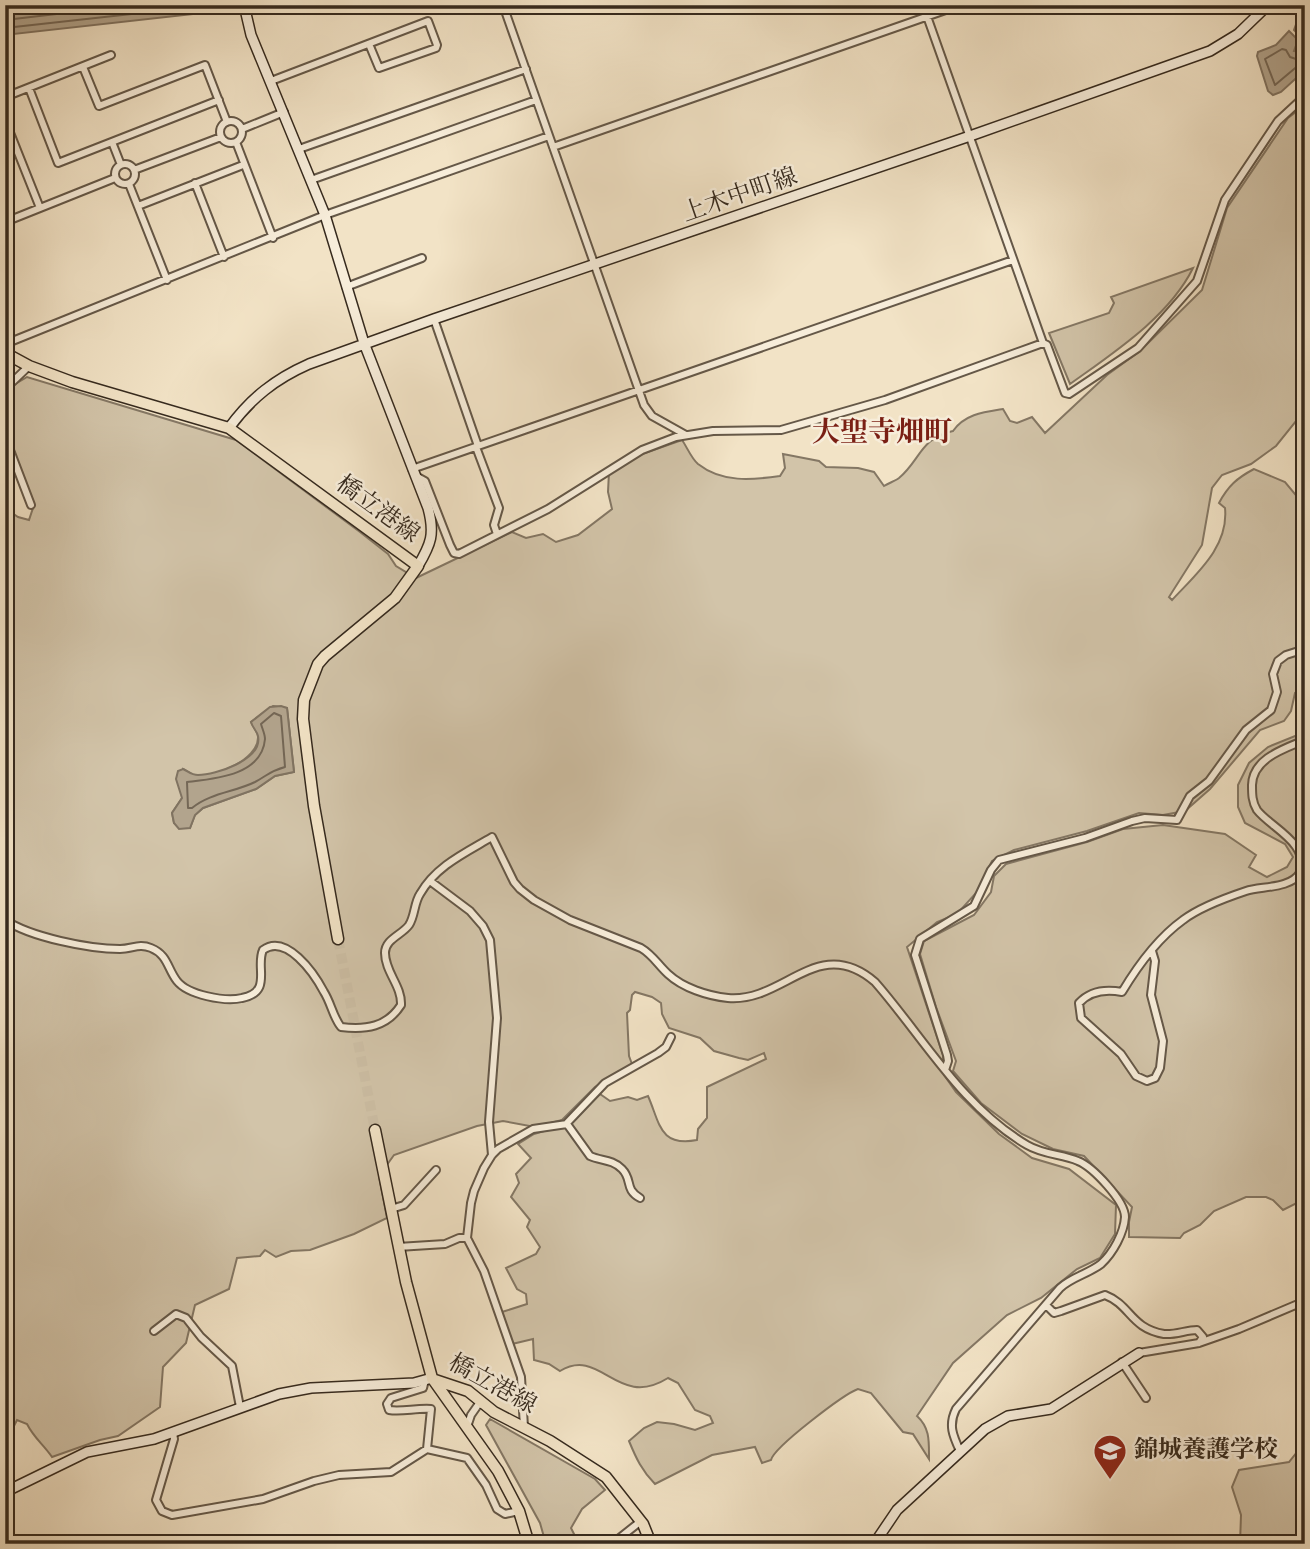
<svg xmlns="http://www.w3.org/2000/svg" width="1310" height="1549" viewBox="0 0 1310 1549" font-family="Vollkorn,'Noto Serif JP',serif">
	<rect width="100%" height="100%" fill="#f2e3c6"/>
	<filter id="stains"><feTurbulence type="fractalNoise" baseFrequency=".00286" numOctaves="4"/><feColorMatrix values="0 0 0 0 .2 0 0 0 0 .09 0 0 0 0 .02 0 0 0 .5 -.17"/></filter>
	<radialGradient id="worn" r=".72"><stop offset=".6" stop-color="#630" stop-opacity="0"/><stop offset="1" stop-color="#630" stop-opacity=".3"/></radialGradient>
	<!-- green -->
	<path fill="#d2c4a9" stroke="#847764" stroke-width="2" fill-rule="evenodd" d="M1305 105V410L1276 446 1251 464 1222 475 1212 488 1202 545 1169 597 1172 600C1196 574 1229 547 1225 508L1219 503C1228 486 1237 478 1254 469L1285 482 1305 506V688L1295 693 1291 711 1284 721 1260 730 1210 789 1185 811 1163 815 1139 813 1087 831 1014 850 992 861 977 892 957 914 937 922 907 947 943 1055 944 1075 956 1092 999 1134 1032 1158 1069 1169 1116 1205 1115 1234 1100 1258 1077 1269 1041 1298 1007 1315 953 1363 917 1416C930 1428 929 1441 929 1459L913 1434 903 1432 871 1393 858 1389C844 1394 774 1447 771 1460L762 1463 755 1447 712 1455 655 1484C642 1471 636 1458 629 1441L644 1428 657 1422 674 1424 695 1430 713 1423 710 1416 695 1410 678 1383 668 1378C617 1410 601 1346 560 1371L549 1364 534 1360 533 1339 512 1344 502 1312 527 1304 526 1294 517 1289 506 1268 536 1254 540 1247 527 1227 530 1220 511 1197 519 1183 516 1174 531 1158 518 1144 534 1134 571 1123 600 1094 610 1101 628 1097 637 1100 648 1096C660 1123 659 1147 697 1140L698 1129 707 1118V1087L766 1059 764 1053 748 1060 739 1058 714 1051 700 1038 669 1028 662 1014 661 1003 652 997 635 992 632 995 630 1010 627 1013 629 1056 632 1064 595 1087 562 1120 535 1127 503 1121 477 1126 394 1155 379 1176 387 1218 354 1234 310 1250 291 1251 276 1257 265 1250 260 1256 237 1258 229 1289 195 1305 186 1343 163 1367 160 1407 118 1436 100 1440 52 1457C43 1444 34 1438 27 1424L17 1420 13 1428 5 1431V508L18 517 29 520 34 505 5 428V394L12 386 27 377 236 440 360 532 388 554 396 566 416 578 512 532 526 538 543 534 556 542 578 535 612 509 608 492 609 472 642 454 682 440C687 447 691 458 698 464 722 483 752 480 780 476L785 468 783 454 819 461 826 467 858 468 874 472 884 486C889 483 895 481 899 478 920 461 920 438 953 431 965 414 984 412 1003 409L1010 421 1017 423 1032 417 1045 433 1107 375 1140 351 1202 290 1227 208 1288 118ZM273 706 287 708 294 772 275 776 256 789 203 808 195 815 190 828 174 823 172 813 182 798 183 769C187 771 190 773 193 775 211 780 259 760 258 737 258 732 253 726 251 722Z
		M1193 268C1169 317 1113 353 1070 384L1049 333 1109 313 1114 303 1111 297Z
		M1305 732V1199L1283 1210 1273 1200 1266 1197H1246L1214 1211 1200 1225 1184 1233 1180 1238 1129 1237V1222L1132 1207 1084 1156 1053 1149 1022 1134 981 1103 953 1071 956 1061 936 1007 920 954 924 941 974 915 991 892 994 876 1006 864 1087 842 1123 829 1163 825 1225 834 1256 855 1249 867 1267 877 1287 867 1293 857 1285 844 1245 823 1238 807V785L1249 763 1268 747Z
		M490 1419 595 1479 605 1490 582 1509 571 1528 579 1544H546L540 1523 486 1425Z
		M1305 1442V1544H1240L1241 1515 1232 1487 1239 1470 1289 1462Z"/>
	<!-- water -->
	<path fill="#b2a48d" stroke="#807361" stroke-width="2" d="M5 5H273L5 35Z
		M1303 5 1305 70 1281 92 1273 95 1268 91 1257 56 1258 52 1276 45 1289 31 1298 40 1294 51 1300 52 1302 38 1294 30Z
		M281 706 287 708 294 772 275 776 256 789 203 808 195 815 190 828 179 829 174 823 172 813 182 798 176 779 178 771 183 769C189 772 192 775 198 775 215 775 263 760 258 736 257 731 252 727 251 722L270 707Z"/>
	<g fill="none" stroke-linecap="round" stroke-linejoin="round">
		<!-- shore -->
		<path stroke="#746756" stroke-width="2" d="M5 20 134 5
			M5 28 213 5
			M1282 49 1286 50 1290 57 1299 60 1300 64 1275 85 1265 59Z
			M274 713 281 716 285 767C270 771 268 775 255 782 235 792 210 793 192 808H188L187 782C213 779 262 776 265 739 265 734 262 728 261 724Z"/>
		<!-- primary-tunnel -->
		<path stroke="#ccbea4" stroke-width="10" stroke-dasharray="10 5" stroke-linecap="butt" d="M338 939 375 1130"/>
		<defs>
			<path id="street" d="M503 5 644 405 652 416 686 435
				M923 5 1043 343 1047 345 1065 393 1069 394 1138 348 1197 281 1225 200 1278 121 1305 96
				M83 67 99 106 205 65 227 122
				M271 81 428 21 437 45 436 48 379 68 369 44
				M29 88 58 163 219 100
				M5 97 111 55
				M5 120 40 208
				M220 132a11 11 0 1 1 22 0a11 11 0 1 1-22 0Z
				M242 129 284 112
				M112 142 121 165
				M236 142 273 238
				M553 147 960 5
				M299 149 526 69
				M115 174a10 10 0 1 1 20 0a10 10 0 1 1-20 0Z
				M134 170 221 137
				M311 180 536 100
				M195 183 224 257
				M129 184 167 280
				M138 206 243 165
				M5 222 115 178
				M346 287 422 258
				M434 319 478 446
				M5 344 325 215 549 136
				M5 389 29 366
				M5 437 31 505
				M476 447 499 508 494 525 497 534
				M412 469 1013 260
				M416 476 425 481 450 545 454 553 459 554 548 509 642 450 676 437 713 431 781 430 885 400 1043 343
				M430 881 470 911 483 926 490 940 497 1018 489 1122 492 1155
				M5 920C30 937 89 949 120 949 132 949 139 943 151 948 168 955 167 968 177 981 188 995 225 1002 242 998 273 992 255 967 263 950 286 933 314 973 324 992 331 1003 333 1017 341 1027 366 1030 387 1027 401 1005 402 986 385 972 385 953 385 939 402 935 409 925 415 916 414 903 420 894 436 866 465 853 492 837L514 882 520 889 534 900 570 920 641 948C653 955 658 965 668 974 683 988 708 996 728 998 784 1003 818 933 875 982 924 1038 961 1106 1027 1145 1044 1155 1062 1154 1078 1161 1093 1167 1125 1201 1125 1217 1124 1233 1113 1253 1101 1264 1088 1274 1072 1277 1060 1288L956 1409C948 1425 953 1436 960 1451
				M1152 951 1155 961 1151 995 1163 1041 1160 1068 1155 1078 1147 1081 1136 1076 1121 1054 1081 1018 1079 1003C1090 991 1106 989 1122 992 1137 967 1158 938 1183 920 1200 907 1225 898 1246 891 1261 886 1290 889 1300 873 1310 843 1271 828 1257 810 1252 802 1252 794 1252 785 1253 758 1284 749 1305 740
				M945 1070 948 1061 947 1055 915 955 920 939 974 906 991 870 999 860 1085 838 1132 821 1145 818 1177 820 1190 796 1209 781 1246 730 1271 710 1277 692 1273 674 1278 661 1286 655 1305 649
				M566 1124 605 1083 658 1053 666 1047 671 1037
				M391 1209 404 1205 436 1170
				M398 1247 445 1244 459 1238H467
				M1046 1305 1054 1313 1061 1311 1105 1295C1131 1305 1130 1328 1164 1334 1176 1335 1186 1330 1197 1330L1203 1337 1199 1343
				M154 1331 176 1314 186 1318 201 1337 232 1366 240 1407
				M1139 1353 1199 1343 1239 1329 1305 1301
				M1122 1362 1146 1398
				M425 1380 423 1388 391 1398 387 1404 389 1410C402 1412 416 1408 431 1409L427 1449
				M467 1427 471 1415 478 1405 484 1404
				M524 1427 521 1377 484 1271 467 1238 471 1203 474 1191 484 1168 492 1155 498 1149 533 1129 567 1124 590 1156C601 1161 612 1159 622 1169 633 1180 624 1189 640 1198
				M173 1433 174 1439 156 1500 162 1511 172 1515 263 1499 314 1481 339 1475 391 1472 427 1449 467 1458 486 1485 497 1509 505 1514 519 1511
				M612 1544 641 1521"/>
			<path id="secondary" d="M244 5 251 35 325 215 364 343 428 508C435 534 431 544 418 566
				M229 428C251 398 275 379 309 364L434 319 970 136 1210 51 1238 34 1268 5
				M5 1492 87 1452 154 1439 279 1394 311 1388 414 1383 432 1378
				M874 1544 897 1510 985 1429 1008 1416 1051 1409 1139 1353"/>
			<path id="primary" d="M5 353 29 366 72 382 229 428 418 566 395 598 325 656 318 664 304 700 303 719 314 806 338 939
				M375 1130 406 1282 432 1378 498 1471 519 1511 529 1544
				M432 1379 468 1391 494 1412 550 1441 606 1477 643 1524 651 1544"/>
		</defs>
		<!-- street casing -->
		<use href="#street" stroke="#655848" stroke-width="10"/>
		<!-- secondary casing -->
		<use href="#secondary" stroke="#362a1e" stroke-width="12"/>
		<!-- primary casing -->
		<use href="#primary" stroke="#362a1e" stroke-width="13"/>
		<!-- street -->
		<use href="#street" stroke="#f7edda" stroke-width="6"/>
		<!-- secondary -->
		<use href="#secondary" stroke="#f7edda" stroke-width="9"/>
		<!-- primary -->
		<use href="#primary" stroke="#f2e3c6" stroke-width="10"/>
	</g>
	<!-- icons -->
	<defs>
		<symbol id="school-pin" viewBox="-11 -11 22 30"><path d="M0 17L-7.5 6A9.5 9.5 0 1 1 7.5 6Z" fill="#8f2418" stroke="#f7edda"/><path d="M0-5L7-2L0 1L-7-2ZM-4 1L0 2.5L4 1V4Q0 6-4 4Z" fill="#fff"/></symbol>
	</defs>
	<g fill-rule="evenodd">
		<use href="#school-pin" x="1091" y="1432" width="38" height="52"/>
	</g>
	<g text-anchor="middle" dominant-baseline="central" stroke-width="5" stroke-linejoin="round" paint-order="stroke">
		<!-- street labels -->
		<g font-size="24" fill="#362a1e" stroke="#f7edda">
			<text transform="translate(740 196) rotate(-19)">上木中町線</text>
			<text transform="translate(377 510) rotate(36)">橋立港線</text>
			<text transform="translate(492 1385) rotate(29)">橋立港線</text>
		</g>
		<!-- poi labels -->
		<g font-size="24" font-weight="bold" fill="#362a1e" stroke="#f7edda" text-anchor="start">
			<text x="1134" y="1451">錦城養護学校</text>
		</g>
		<!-- quarter labels -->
		<g font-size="28" font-weight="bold" fill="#7a1f14" stroke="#f7edda">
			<text x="882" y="433">大聖寺畑町</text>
		</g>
	</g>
	<!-- margin -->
	<rect width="1310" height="1549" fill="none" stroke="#f2e3c6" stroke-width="28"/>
	<rect x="7" y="7" width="1296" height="1535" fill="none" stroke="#362a1e" stroke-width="3.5"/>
	<rect x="14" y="14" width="1282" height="1521" fill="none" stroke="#362a1e" stroke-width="2"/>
	<rect width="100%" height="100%" filter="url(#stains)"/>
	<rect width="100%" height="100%" fill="url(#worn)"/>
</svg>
